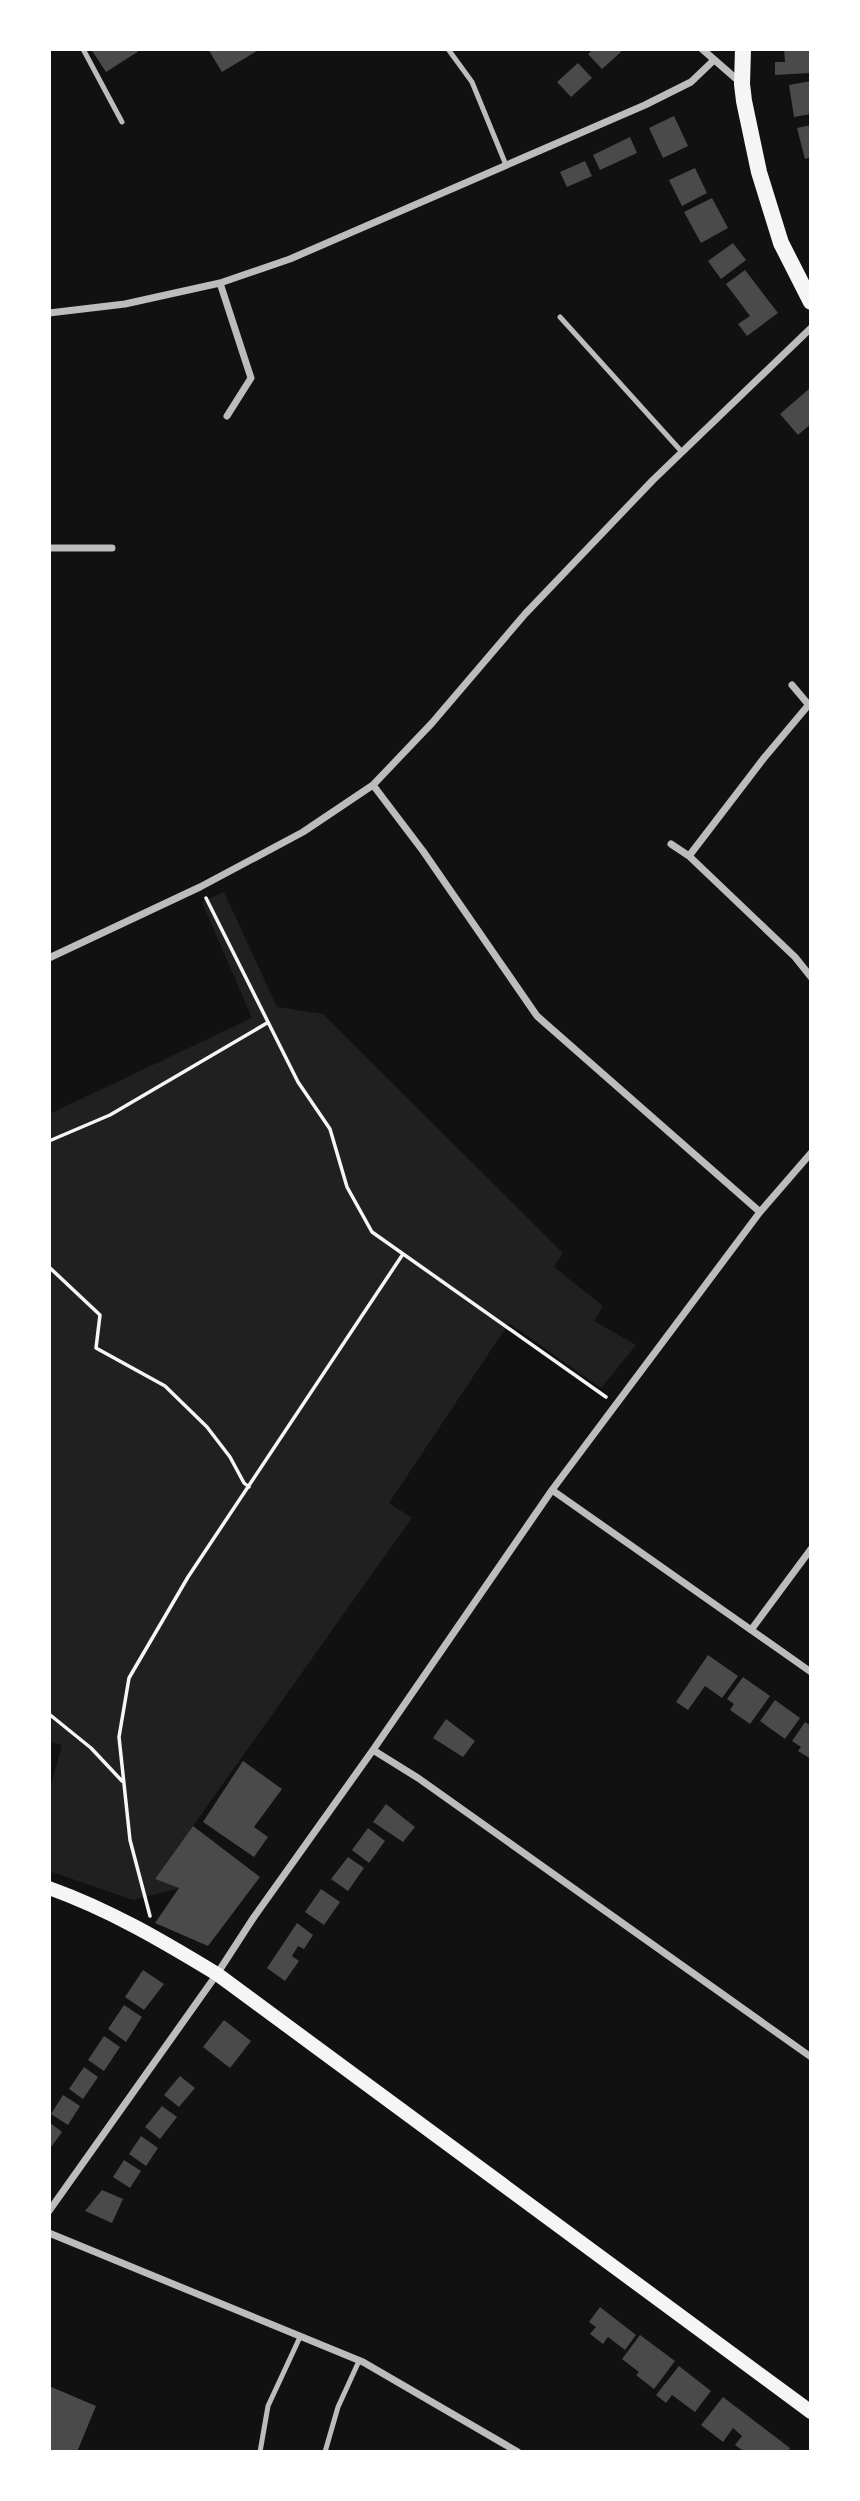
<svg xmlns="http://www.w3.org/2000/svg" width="860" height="2501" viewBox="0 0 860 2501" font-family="'Fira Sans Condensed',sans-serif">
	<rect width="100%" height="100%" fill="#111"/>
	<!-- green -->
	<path fill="#202020" d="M224 892 277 1007 323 1014 563 1253 554 1267 603 1306 594 1321 636 1345 601 1388 509 1323 389 1503 412 1518 155 1879 179 1888 133 1900 49 1871V1792L62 1745 49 1742V1114L252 1018 202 902Z"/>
	<!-- building -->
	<path fill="#4a4a4a" d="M91 49H142L106 72Z
		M208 49H260L222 72Z
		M593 49H618L621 52 602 69 588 54Z
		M784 49H810L811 73 775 75V62H785Z
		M578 63 592 78 571 97 557 82Z
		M811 81V114L794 117 789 85Z
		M674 116 688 146 663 158 649 128Z
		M811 125V157L805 159 797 128Z
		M630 137 637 153 600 170 593 155Z
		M585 161 592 176 567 187 560 172Z
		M695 168 707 193 682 206 669 180Z
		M712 198 728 228 701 243 684 212Z
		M733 243 746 260 721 279 708 261Z
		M745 270 778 313 747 336 738 324 750 316 726 284Z
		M810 388 811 424 798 435 780 414Z
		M708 1655 738 1676 722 1698 705 1686 688 1710 676 1702Z
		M743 1677 770 1696 750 1724 730 1710 734 1704 727 1699Z
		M775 1700 800 1718 785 1739 760 1721Z
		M446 1719 475 1741 463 1757 433 1738Z
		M805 1722 811 1726V1759L798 1751 801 1747 792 1741Z
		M243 1761 282 1789 254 1827 268 1837 254 1857 203 1822Z
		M386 1804 415 1827 403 1842 373 1822Z
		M193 1826 260 1877 208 1946 155 1923 179 1888 155 1879Z
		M368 1828 385 1841 369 1863 352 1850Z
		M348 1857 364 1868 348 1891 331 1879Z
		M321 1889 340 1902 324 1925 305 1912Z
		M297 1923 313 1935 304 1949 298 1946 292 1956 299 1961 285 1981 267 1968Z
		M143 1970 164 1984 144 2010 125 1997Z
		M124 2005 142 2017 126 2042 108 2029Z
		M224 2020 251 2041 230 2068 203 2047Z
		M104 2036 120 2047 104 2071 88 2060Z
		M84 2067 98 2077 83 2099 69 2089Z
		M180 2076 195 2088 179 2107 164 2095Z
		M63 2095 80 2106 68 2125 51 2114Z
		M162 2106 177 2117 160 2139 145 2127Z
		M49 2122 62 2132 49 2150Z
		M141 2136 158 2148 146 2166 129 2154Z
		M124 2160 141 2171 130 2188 113 2177Z
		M102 2190 123 2199 112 2223 85 2211Z
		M600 2307 636 2335 625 2350 608 2337 603 2344 590 2334 596 2327 589 2322Z
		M640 2335 675 2361 654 2389 636 2375 639 2372 622 2359Z
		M679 2366 711 2391 695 2412 672 2395 666 2403 656 2395Z
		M49 2386 96 2406 77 2452H49Z
		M723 2397 790 2448 788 2452H745L735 2445 742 2436 733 2428 723 2442 701 2425Z"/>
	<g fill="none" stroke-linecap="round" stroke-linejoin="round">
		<!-- path -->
		<path stroke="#f5f5f5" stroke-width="3.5" d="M206 898 298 1082 330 1129 347 1187 372 1232 606 1397
			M49 1141 110 1115 267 1023
			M49 1267 100 1315 96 1348 165 1386 207 1427 230 1457 244 1483 249 1487
			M49 1714 91 1748 122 1781
			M150 1916 130 1840 119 1737 129 1678 188 1577 403 1254"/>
		<!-- service -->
		<path stroke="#bcbcbc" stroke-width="5" d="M83 49 122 122
			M448 49 472 82 506 165
			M560 317 682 452
			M260 2452 268 2406 300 2337
			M325 2452 338 2407 359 2361"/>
		<!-- minor -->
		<path stroke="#bcbcbc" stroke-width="7" d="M702 49 741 83
			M220 283 251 378 227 416
			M49 313 125 304 220 283 290 259 645 105 691 82 714 60
			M49 548H112
			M792 685 808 704
			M373 785 423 851 537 1016 760 1212
			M671 844 689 856 795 957 811 977
			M689 856 764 758 811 702
			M49 958 200 887 303 832 373 785 432 723 525 614 653 480 811 328
			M552 1490 811 1672
			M751 1630 811 1549
			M373 1750 418 1778 811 2057
			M49 2211 217 1974 254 1917 373 1750 552 1490 760 1212 811 1153
			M49 2233 363 2362 518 2452"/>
		<!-- secondary -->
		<path stroke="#f5f5f5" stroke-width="14" d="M49 1888C110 1910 161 1940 217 1974L811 2412"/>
		<!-- primary -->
		<path stroke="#f5f5f5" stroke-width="16" d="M743 49 742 84 744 101 759 172 781 243 811 302"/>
	</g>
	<!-- border -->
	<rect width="860" height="2501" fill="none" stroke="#ffffff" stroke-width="102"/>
</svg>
